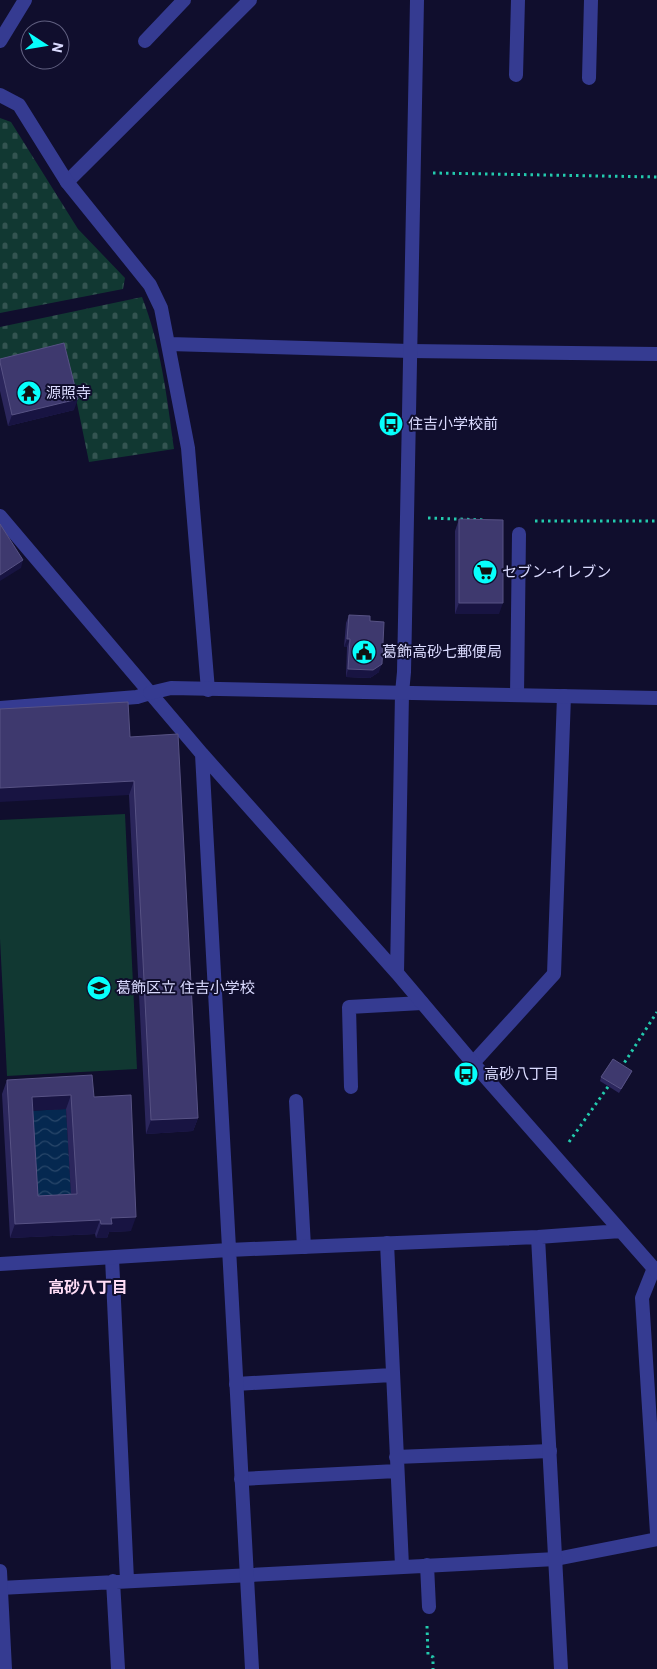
<svg xmlns="http://www.w3.org/2000/svg" width="657" height="1669" viewBox="0 0 657 1669" font-family="Roboto,'Noto Sans JP',sans-serif">
	<defs>
		<pattern id="cemetery-stones" width="16" height="16" patternUnits="userSpaceOnUse" patternTransform="scale(1.25)"><rect width="16" height="16" fill="#113832"/><path d="M2 7V4a2 2 0 0 1 4 0v3zM10 15v-3a2 2 0 0 1 4 0v3z" fill="#335451"/></pattern>
		<pattern id="water-waves" width="16" height="10" patternUnits="userSpaceOnUse" patternTransform="scale(1.25)"><rect width="16" height="10" fill="#052850"/><path d="M0 5q4-4 8 0t8 0" fill="none" stroke="#29476a"/></pattern>
	</defs>
	<rect width="100%" height="100%" fill="#100e2d"/>
	<!-- green -->
	<path fill="#113832" d="M125 814 137 1069 7 1076 0 939V820Z"/>
	<!-- cemetery -->
	<path fill="url(#cemetery-stones)" d="M0 118 11 122 78 229 125 278 123 289 0 313Z
		M142 297C161 346 167 397 174 449L89 462 66 350 0 364V327Z"/>
	<!-- water -->
	<path fill="url(#water-waves)" d="M66 1109 72 1208 33 1210 27 1111Z"/>
	<g fill="none" stroke-linecap="round" stroke-linejoin="round">
		<!-- path -->
		<path stroke="#23cbae" stroke-width="3" stroke-dasharray="2.5 4" stroke-linecap="butt" d="M433 173 657 177
			M428 518 486 520
			M535 521H657
			M621 1068 657 1012
			M569 1142 610 1084
			M427 1626 428 1655 433 1657V1669"/>
		<!-- service -->
		<path stroke="#353b91" stroke-width="14" d="M145 41 184 0
			M516 75 518 0
			M589 78 591 0
			M67 182 250 0
			M517 695 519 534
			M473 1063 554 974 564 696
			M351 1087 349 1007 422 1003
			M296 1101 304 1247
			M387 1243 402 1566
			M112 1258 127 1580
			M654 1268 642 1298 657 1533
			M236 1384 392 1375
			M396 1457 550 1451
			M241 1479 397 1471
			M427 1565 429 1607
			M113 1581 118 1669
			M0 1588 556 1559 657 1539"/>
		<!-- minor -->
		<path stroke="#353b91" stroke-width="14" d="M0 41 25 0
			M0 95 19 105 67 182 150 285 161 308 188 448 208 690
			M169 344 410 351 657 354
			M0 516 202 754 397 973 473 1063 657 1272
			M0 708 137 697 150 693
			M202 754 252 1669
			M397 973 402 693
			M538 1237 561 1669
			M0 1264 229 1250 538 1237 621 1231
			M0 1571 5 1669"/>
		<!-- tertiary -->
		<path stroke="#353b91" stroke-width="14" d="M150 693 171 688 657 698
			M402 693 404 672 417 0"/>
	</g>
	<!-- wall -->
	<path fill="#2b265c" fill-rule="evenodd" d="M0 359 74 410 8 426 0 391Z
		M459 519 499 614H455V531Z
		M349 615 370 621 379 672 370 678 346 677 347 647H344L346 623Z
		M130 737 198 1118 193 1131 146 1134 129 795Z
		M632 1071 630 1075 619 1093 600 1081 601 1077Z
		M7 1080 94 1097 131 1231 109 1232 107 1238H96L95 1234 10 1238 2 1094ZM66 1109 71 1195 38 1196 33 1110Z"/>
	<!-- shaded-wall -->
	<path fill="#181442" d="M78 399 74 410 8 426 12 415Z
		M23 560 21 568 0 581V575Z
		M459 603H503L499 614H455Z
		M347 639H350L347 647H344Z
		M382 664 379 672 370 678 346 677 348 669Z
		M134 781 129 795 0 802V788Z
		M71 1095 66 1109 27 1111 32 1097Z
		M198 1118 193 1131 146 1134 151 1120Z
		M136 1217 131 1231 109 1232 107 1238H96L101 1224 111 1218Z
		M100 1220 95 1234 10 1238 15 1224Z"/>
	<!-- building -->
	<path fill="#3e396e" stroke="#575284" fill-rule="evenodd" d="M64 343 78 399 12 415 0 362V359Z
		M459 519 503 520V603H459Z
		M0 524 23 560 0 575Z
		M349 615 370 616V621L384 622 382 664 373 670 348 669 350 639H347Z
		M128 702 130 737 178 734 198 1118 151 1120 134 781 0 788V709Z
		M613 1059 632 1071 621 1089 601 1077Z
		M92 1075 94 1097 131 1095 136 1217 111 1218 112 1224H101L100 1220 15 1224 7 1080ZM71 1095 77 1194 38 1196 32 1097Z"/>
	<!-- icons -->
	<defs>
		<symbol id="temple-disc" viewBox="-11 -11 22 22"><circle r="9.5" fill="#07fffc" stroke="#100e2d"/><path d="M0-6L5-2H3V0L6.5 2.5H4V6H1.5V3h-3V6H-4V2.5H-6.5L-3 0V-2H-5Z" fill="#111"/></symbol>
		<symbol id="bus-disc" viewBox="-11 -11 22 22"><circle r="9.5" fill="#07fffc" stroke="#100e2d"/><path d="M-5-6H5V4H4V6H2V4H-2V6H-4V4H-5ZM-3.5-4V0h7V-4ZM-3.5 1.2v1.5H-2V1.2ZM2 1.2v1.5H3.5V1.2Z" fill="#111"/></symbol>
		<symbol id="supermarket-disc" viewBox="-11 -11 22 22"><circle r="9.5" fill="#07fffc" stroke="#100e2d"/><path d="M-6-5.5h2.5l.6 2H6L4.5 2H-2.5L-4.4-4H-6ZM-1.5 3.2a1.3 1.3 0 1 0 .1 0ZM3 3.2a1.3 1.3 0 1 0 .1 0Z" fill="#111"/></symbol>
		<symbol id="civic-disc" viewBox="-11 -11 22 22"><circle r="9.5" fill="#07fffc" stroke="#100e2d"/><path d="M-.6-6.5H3V-4.5H.6V-3L4-1V1h2V6H-6V1h2V-1L-.6-3ZM-1.2 2.5V6h2.4V2.5Z" fill="#111"/></symbol>
		<symbol id="school-disc" viewBox="-11 -11 22 22"><circle r="9.5" fill="#07fffc" stroke="#100e2d"/><path d="M0-5L7-2L0 1L-7-2ZM-4 1L0 2.5L4 1V4Q0 6-4 4Z" fill="#111"/></symbol>
	</defs>
	<g fill-rule="evenodd">
		<use href="#temple-disc" x="15" y="379" width="28" height="28"/>
		<use href="#bus-disc" x="377" y="410" width="28" height="28"/>
		<use href="#supermarket-disc" x="471" y="558" width="28" height="28"/>
		<use href="#civic-disc" x="350" y="638" width="28" height="28"/>
		<use href="#school-disc" x="85" y="974" width="28" height="28"/>
		<use href="#bus-disc" x="452" y="1060" width="28" height="28"/>
	</g>
	<g text-anchor="middle" dominant-baseline="central" stroke-width="4" stroke-linejoin="round" paint-order="stroke">
		<!-- poi labels -->
		<g font-size="15" fill="#dbdbff" stroke="#100e2d" text-anchor="start">
			<text x="46" y="393">源照寺</text>
			<text x="408" y="424">住吉小学校前</text>
			<text x="502" y="572">セブン-イレブン</text>
			<text x="382" y="652">葛飾高砂七郵便局</text>
			<text x="116" y="988">葛飾区立 住吉小学校</text>
			<text x="484" y="1074">高砂八丁目</text>
		</g>
		<!-- neighbourhood labels -->
		<g font-size="16" font-weight="bold" fill="#ffddf6" stroke="#100e2d">
			<text x="88" y="1287">高砂八丁目</text>
		</g>
	</g>
	<!-- north arrow -->
	<g transform="translate(45 45) rotate(102)"><circle r="24" fill="#100e2d" stroke="#616081"/>
	<path d="M0-4L9 19L0 12L-9 19Z" fill="#07fffc"/>
	<text y="-8" font-size="14" font-weight="bold" text-anchor="middle" fill="#dbdbff">N</text>
	</g>
</svg>
